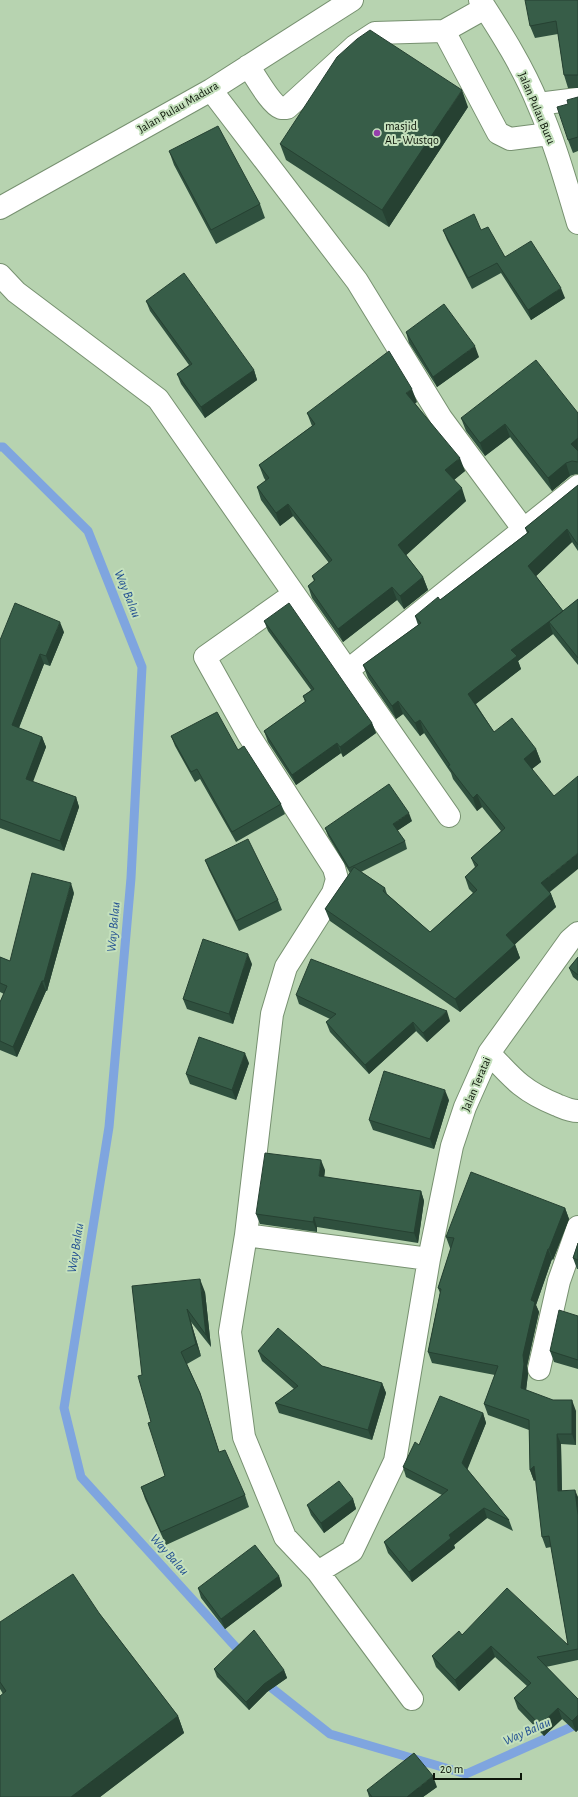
<svg xmlns="http://www.w3.org/2000/svg" width="578" height="1797" viewBox="0 0 578 1797" font-family="'Alegreya Sans',sans-serif">
	<rect width="100%" height="100%" fill="#b7d3b0"/>
	<g fill="none" stroke-linecap="round" stroke-linejoin="round">
		<!-- stream -->
		<path stroke="#7fa5df" stroke-width="9" d="M0 447H3L88 531 142 667 131 878 109 1127 64 1408 81 1477 243 1655
			M265 1680 273 1689 330 1734 466 1774 578 1724"/>
		<defs>
			<path id="minor" d="M480 0C502 34 523 67 538 104 555 143 566 183 578 223
				M485 8 444 31 498 133 510 139 549 134
				M248 66C255 75 270 104 281 108 283 108 285 108 287 108L355 46 375 33 444 31
				M211 90 357 281 441 418 524 530
				M538 104 578 99
				M0 208 211 90 352 0
				M0 275 16 292 158 399 449 816
				M294 594 205 657 248 734 334 868 337 879 333 893 286 967 272 1014 246 1235 230 1332 244 1437 285 1537 318 1572 412 1699
				M347 671 578 486
				M489 1053C513 1079 524 1092 557 1105 564 1108 570 1111 578 1111
				M246 1235 429 1259
				M539 1369 559 1281 578 1227
				M318 1572 352 1551 395 1461 429 1259 452 1146 465 1107 489 1053 570 940 578 933"/>
		</defs>
		<!-- minor casing -->
		<use href="#minor" stroke="#779170" stroke-width="24"/>
		<!-- minor -->
		<use href="#minor" stroke="#fff" stroke-width="22"/>
	</g>
	<!-- wall -->
	<path fill="#2f503e" d="M578 0V88H568L564 75 558 34 535 38 530 26Z
		M578 97V151L573 153 568 140V104Z
		M468 107 389 227 286 160 280 144Z
		M169 151 260 204 265 218 216 244 174 165Z
		M443 230H481L505 257 565 298 531 320 501 273 472 289 447 240Z
		M146 301 254 370 257 380 205 418 181 384 177 374 189 365 150 311Z
		M406 332 479 357 437 387 409 343Z
		M417 402 415 403 465 471 454 480 466 501 406 555 423 577 428 590 404 609 397 600 343 642 312 598 308 586 314 581 312 576 329 563 293 516 280 526 261 500 257 487 266 481 264 478 259 465 312 426 307 413Z
		M578 413V474H576L570 476 552 491 510 437 485 456 466 431 461 418Z
		M578 485V551L572 542 536 576 563 611 578 599V665L553 634 518 661 521 669 476 704 494 732 536 749 541 762 532 769 550 892 551 894 556 907 515 944 520 958 460 1012 330 921 325 909 350 873 328 836 325 828 412 821 397 831 405 841 407 849 361 872 385 888 387 894 430 932 473 893 469 889 465 877 475 867 471 858 501 831 482 807 477 811 453 779 451 773 424 733 420 736 403 714 396 719 368 678 363 665 418 625 415 616 440 600 527 533 525 528Z
		M264 621 372 723 376 733 343 757 341 753 296 785 268 742 264 731 305 702 303 696 311 690 268 631Z
		M64 632 50 666 44 664 19 728 42 737 46 747 32 782 76 797 79 807 64 851 0 828V640Z
		M171 736 238 750 281 804 285 814 236 842 200 779 195 782 175 746Z
		M205 860 278 900 282 910 239 931 209 870Z
		M74 893 47 991H46L17 1057 0 1050V1002L4 994 0 992V957L10 961Z
		M578 957V981L573 977 569 968Z
		M252 964 233 1024 187 1009 183 999Z
		M296 995 450 1021 427 1042 416 1031 369 1074 330 1032 326 1022 330 1019 299 1004Z
		M249 1063 236 1100 190 1084 186 1074Z
		M449 1100 434 1149 373 1130 369 1120Z
		M325 1170 324 1177 421 1191 424 1201 418 1243 317 1227V1232L260 1224 256 1214Z
		M565 1208 569 1219 553 1260 552 1259 536 1305 539 1312 527 1366 528 1374 526 1390 576 1411V1445L561 1444 562 1491 578 1497V1660L546 1667 578 1699V1730L576 1732 562 1719 544 1736 518 1709 514 1698 527 1686 495 1657 459 1691 436 1667 432 1656 462 1635 568 1645 551 1547 546 1548 542 1537 536 1479 534 1481 530 1470 529 1430 488 1415 484 1404 495 1375 432 1363 428 1352 440 1293 438 1288 451 1248H450L446 1237Z
		M578 1243V1269H577L573 1258Z
		M132 1286 205 1292 211 1347 191 1322 201 1356 187 1364 200 1393 219 1452 245 1495 249 1507 166 1545 145 1499 141 1487 165 1476 151 1422Z
		M578 1316V1369L554 1362 550 1351Z
		M258 1351 322 1366 382 1383 386 1393 372 1440 279 1413 275 1403 294 1389 262 1361Z
		M483 1413 486 1423 467 1469 509 1520 513 1531 487 1518 454 1545 455 1548 412 1582 388 1553 384 1542 442 1495 406 1477 403 1467 419 1445Z
		M353 1499 356 1509 324 1533 311 1515 307 1505Z
		M279 1576 282 1586 225 1629 201 1598 198 1588Z
		M99 1613 178 1716 184 1733 100 1797H0L3 1694 0 1689V1622Z
		M214 1669 284 1670 287 1678 267 1692 249 1710 217 1677Z
		M437 1787 423 1797H369L367 1790Z"/>
	<!-- shaded-wall -->
	<path fill="#264132" d="M462 90 468 107 389 227 382 210Z
		M561 288 565 298 531 320 528 310Z
		M475 346 479 357 437 387 433 377Z
		M254 370 257 380 205 418 201 407Z
		M412 389 417 402 411 406 406 393Z
		M505 424 510 437 485 456 480 443Z
		M578 438V455L571 444Z
		M460 458 465 471 450 483 445 470Z
		M566 463 570 476 552 491 548 478Z
		M462 488 466 501 403 558 398 545Z
		M288 504 293 516 280 526 276 513Z
		M567 529 572 542 533 579 528 566Z
		M423 577 428 590 404 609 400 596Z
		M392 587 397 600 343 642 338 629Z
		M563 611 567 623 549 622 553 634 518 661 521 669 473 706 468 694 511 650Z
		M60 622 64 632 50 666 46 656Z
		M40 654 44 664 16 735 12 725Z
		M398 701 403 714 396 719 392 706Z
		M420 720 424 733 420 736 415 723Z
		M372 723 376 733 343 757 340 747Z
		M42 737 46 747 30 790 26 779Z
		M337 743 341 753 296 785 292 775Z
		M536 749 541 762 528 772 524 759Z
		M477 794 482 807 477 811 473 798Z
		M76 797 79 807 64 851 60 841Z
		M409 813 412 821 395 832 393 824Z
		M578 853V869L545 896 541 883Z
		M71 883 74 893 47 991 44 981Z
		M551 894 556 907 511 948 506 935Z
		M515 945 520 958 460 1012 455 999Z
		M248 954 252 964 233 1024 229 1014Z
		M42 981 46 991 17 1057 13 1047Z
		M447 1011 450 1021 427 1042 423 1033Z
		M413 1022 416 1031 369 1074 365 1065Z
		M245 1053 249 1063 236 1100 232 1090Z
		M445 1090 449 1100 434 1149 430 1139Z
		M321 1160 325 1170 323 1186 319 1176Z
		M421 1191 424 1201 418 1243 414 1233Z
		M565 1208 569 1219 553 1260 549 1249Z
		M314 1217 317 1227V1232L313 1222Z
		M548 1249 552 1259 536 1305 539 1312 527 1366 528 1374 525 1399 521 1388 523 1355 531 1300Z
		M200 1279 205 1292 211 1347 206 1335Z
		M187 1309 191 1322 201 1356 196 1344Z
		M382 1383 386 1393 372 1440 368 1430Z
		M200 1393 204 1406 223 1465 219 1452Z
		M572 1400 576 1411V1445L572 1434Z
		M483 1413 486 1423 466 1473 462 1463Z
		M557 1434 561 1444 562 1502 558 1491Z
		M534 1466 538 1477 534 1481 530 1470Z
		M575 1490 578 1497V1515Z
		M353 1499 356 1509 324 1533 321 1523Z
		M484 1508 487 1518 454 1545 455 1548 412 1582 409 1572 449 1535Z
		M279 1576 282 1586 225 1629 221 1619Z
		M491 1646 495 1657 459 1691 455 1680Z
		M284 1670 287 1678 267 1692 249 1710 246 1702 264 1684Z
		M558 1708 562 1719 544 1736 540 1725Z
		M578 1715V1730L576 1732 572 1721Z
		M178 1716 184 1733 100 1797H71Z
		M433 1776 437 1787 423 1797H407Z"/>
	<!-- building -->
	<path fill="#375d48" stroke="#264132" d="M525 0H578V75H564L556 21 530 26Z
		M370 30 462 90 382 210 280 144 337 57 357 39Z
		M578 97V137L568 140 557 107 568 104 567 100Z
		M218 126 260 204 211 230 169 151Z
		M474 214 481 230 488 227 505 257 531 241 561 288 528 310 497 263 468 278 443 230Z
		M184 273 254 370 201 407 177 374 192 364 146 301Z
		M444 304 475 346 433 377 406 332Z
		M389 351 412 389 406 393 460 458 445 470 462 488 398 545 423 577 400 596 392 587 338 629 308 586 315 580 312 576 332 560 288 504 276 513 257 487 269 478 259 465 315 424 307 413Z
		M536 360 578 413V438L571 444 578 451V462L572 461 566 463 548 478 505 424 480 443 461 418Z
		M578 485V545L567 529 528 566 563 611 511 650 517 656 468 694 494 732 512 718 536 749 524 759 554 796 578 776V853L541 883 551 894 506 935 515 945 455 999 325 909 354 867 385 888 383 891 430 932 477 890 465 877 478 865 471 858 505 828 477 794 473 798 448 766 450 765 420 720 415 723 398 701 392 706 363 665 421 623 415 616 438 597 440 600 529 532 525 528Z
		M578 599V658L549 622Z
		M15 603 60 622 46 656 40 654 12 725 42 737 26 779 76 797 60 841 0 819V640Z
		M289 603 372 723 340 747 337 743 292 775 264 731 306 701 303 696 314 689 264 621Z
		M217 712 238 750 244 746 281 804 232 832 197 769 191 772 171 736Z
		M389 784 409 813 393 824 405 841 349 868 325 828Z
		M248 839 278 900 236 921 205 860Z
		M32 873 71 883 44 981H42L13 1047 0 1041V1002L7 986 0 983V957L10 961Z
		M203 939 248 954 229 1014 183 999Z
		M578 957V975L569 968Z
		M311 959 447 1011 423 1033 413 1022 365 1065 326 1022 336 1014 296 995Z
		M199 1037 245 1053 232 1090 186 1074Z
		M384 1071 445 1090 430 1139 369 1120Z
		M265 1153 321 1160 319 1176 421 1191 414 1233 314 1217 313 1222 256 1214Z
		M471 1172 565 1208 549 1249H548L531 1300 535 1302 523 1355 524 1364 521 1388 553 1400H572V1434H557L558 1491 575 1490 578 1515V1649L537 1657 578 1699V1715L572 1721 558 1708 540 1725 514 1698 531 1683 491 1646 455 1680 432 1656 459 1631 462 1635 507 1588 568 1645 549 1536 542 1537 534 1466 530 1470 529 1420 484 1404 498 1366 428 1352 441 1289 438 1288 454 1238 446 1237Z
		M578 1243V1260L573 1258Z
		M200 1279 206 1335 187 1309 196 1344 181 1352 200 1393 219 1452 225 1450 245 1495 161 1532 141 1487 165 1476 148 1423 151 1422 138 1376 142 1375 132 1286Z
		M559 1310 578 1316V1360L550 1351Z
		M278 1328 322 1366 382 1383 368 1430 275 1403 298 1386 258 1351Z
		M440 1396 483 1413 462 1463 509 1520 484 1508 449 1535 451 1538 409 1572 384 1542 448 1490 403 1467 415 1442 419 1445Z
		M339 1481 353 1499 321 1523 307 1505Z
		M255 1545 279 1576 221 1619 198 1588Z
		M73 1574 99 1613 178 1716 71 1797H0V1696L6 1691 0 1682V1622Z
		M254 1630 284 1670 264 1684 246 1702 214 1669Z
		M414 1753 433 1776 407 1797H372L367 1790Z"/>
	<!-- markers -->
	<circle fill="#953fac" stroke="#c4e0bc" stroke-width="1.5" cx="377" cy="133" r="4"/>
	<g text-anchor="middle" dominant-baseline="central" stroke-width="4" stroke-linejoin="round" paint-order="stroke">
		<!-- street labels -->
		<g font-size="12" fill="#0d160a" stroke="#c4e0bc">
			<text transform="translate(178 107) rotate(-30)">Jalan Pulau Madura</text>
			<text transform="translate(537 108) rotate(67)">Jalan Pulau Buru</text>
			<text transform="translate(476 1084) rotate(-67)">Jalan Teratai</text>
		</g>
		<!-- poi labels -->
		<g font-size="12" fill="#0d160a" stroke="#c4e0bc" text-anchor="start">
			<text x="385" y="126">masjid<tspan x="385" dy="14">AL- Wustqo</tspan></text>
		</g>
		<!-- water labels -->
		<g font-size="13" font-style="italic" fill="#1d4b90" stroke="#c4e0bc">
			<text transform="translate(127 594) rotate(68)">Way Balau</text>
			<text transform="translate(114 927) rotate(-85)">Way Balau</text>
			<text transform="translate(76 1248) rotate(-81)">Way Balau</text>
			<text transform="translate(169 1555) rotate(48)">Way Balau</text>
			<text transform="translate(527 1732) rotate(-24)">Way Balau</text>
		</g>
	</g>
	<!-- scale -->
	<path d="M434 1773v6h87v-6" fill="none" stroke="#0d160a" stroke-width="2"/>
	<text x="440" y="1773" font-size="12" fill="#0d160a" stroke="#c4e0bc" stroke-width="3" paint-order="stroke">20 m</text>
</svg>
